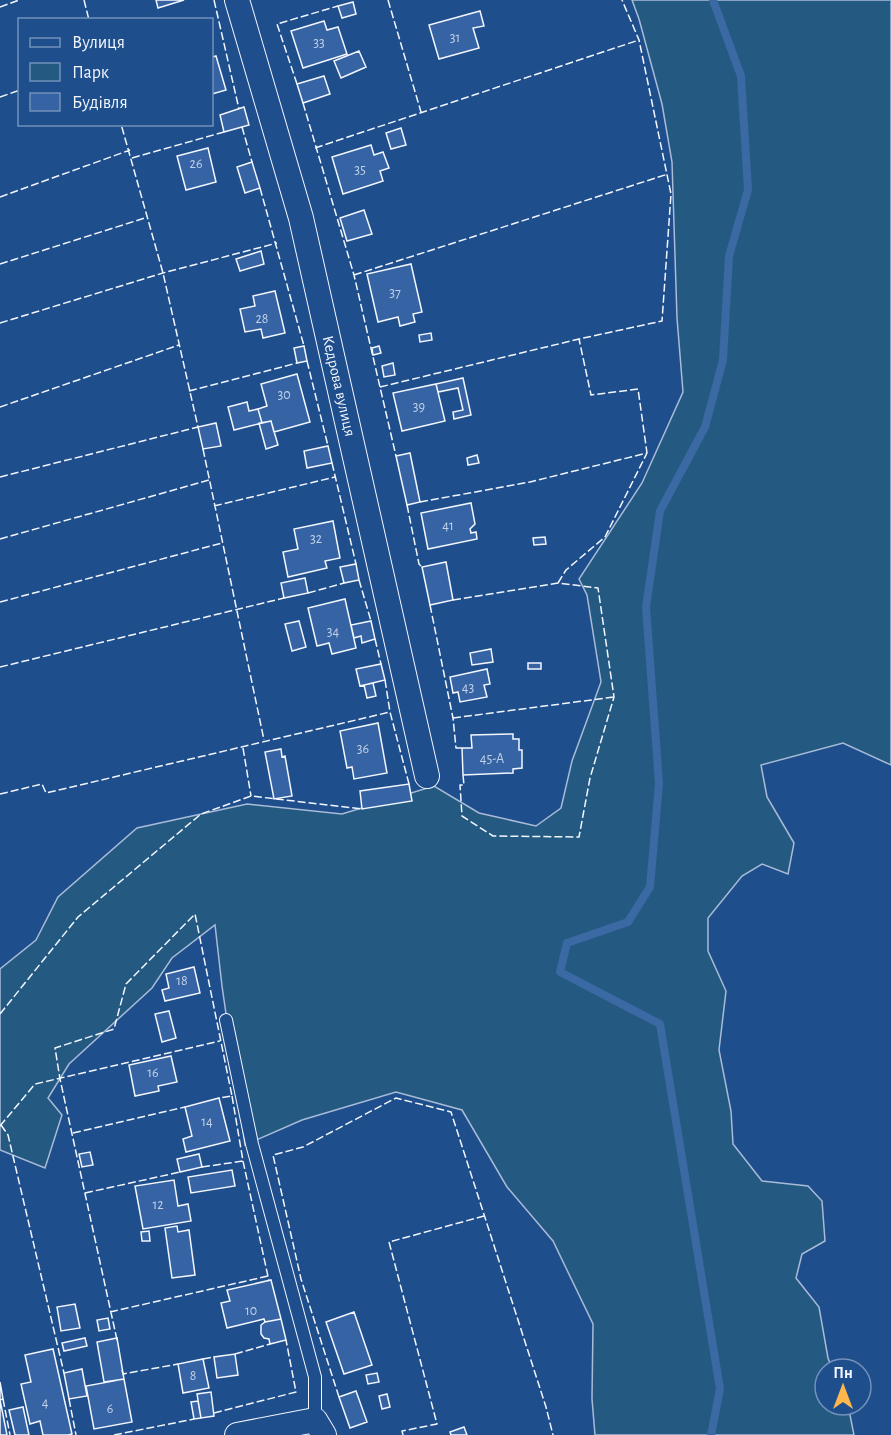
<svg xmlns="http://www.w3.org/2000/svg" width="891" height="1435" viewBox="0 0 891 1435" font-family="'Alegreya Sans',sans-serif">
	<rect width="100%" height="100%" fill="#1f4e8c"/>
	<!-- green -->
	<path fill="#245a82" stroke="#a8bbd7" stroke-width="1.5" d="M632 0H891V765L843 743 761 765 767 797 794 843 788 874 762 864 742 876 708 918V951L726 991 719 1050 731 1111 733 1144 762 1181 808 1186 822 1201 825 1241 802 1254 796 1278 819 1307 828 1358 832 1369H825V1405H848L854 1435H595L592 1399 593 1324 553 1241 507 1187 462 1110 396 1092 302 1120 245 1145 222 986 215 925 172 958 152 988 69 1064 48 1098 62 1115 45 1168 0 1150V969L36 940 58 897 137 828 247 804 342 814 434 786 479 813 536 826 561 808 572 761 601 682 587 595 579 579 642 483 683 392 677 318 672 162 662 104 639 19Z"/>
	<g fill="none" stroke-linecap="round" stroke-linejoin="round">
		<!-- stream -->
		<path stroke="#3b69a3" stroke-width="8" d="M711 1435 720 1389 660 1024 560 972 567 943 628 922 650 887 659 783 646 607 660 511 705 427 723 360 729 256 748 190 741 76 713 0"/>
	</g>
	<!-- building -->
	<path fill="#3563a3" stroke="#f2f6ff" stroke-width="1.5" d="M156 0H184L158 8Z
		M353 2 356 14 342 18 338 6Z
		M480 11 484 26 473 28 479 48 439 59 429 25Z
		M324 21 327 30 338 27 347 54 303 68 291 31Z
		M359 51 366 67 341 78 334 61Z
		M216 56 226 90 212 94V57Z
		M324 76 330 94 303 103 297 84Z
		M244 107 249 125 224 132 220 115Z
		M401 128 406 145 391 149 386 133Z
		M371 145 374 155 383 152 389 168 380 171 383 181 343 194 332 157Z
		M208 148 216 182 186 190 177 156Z
		M252 162 260 188 245 193 237 167Z
		M364 210 372 234 347 241 340 218Z
		M261 251 264 264 240 271 236 259Z
		M411 264 422 312 413 314 415 322 400 326 398 317 378 322 367 274Z
		M275 291 285 333 263 338 261 329 245 332 240 309 255 306 253 296Z
		M431 333 432 340 420 342 419 335Z
		M304 346 307 361 297 363 294 348Z
		M379 346 381 353 373 355 372 348Z
		M393 363 395 375 384 377 382 366Z
		M297 374 310 422 274 432 271 421 262 423 258 409 267 406 261 384Z
		M463 378 471 415 454 419 453 412 463 410 458 388 438 392 436 384Z
		M436 384 445 421 402 431 393 393Z
		M247 402 249 411 258 409 262 423 234 430 228 407Z
		M271 421 278 445 266 449 259 423Z
		M216 423 221 446 203 449 198 427Z
		M328 446 332 463 307 468 304 451Z
		M410 453 420 502 407 505 396 456Z
		M477 455 479 463 468 465 467 458Z
		M471 503 475 524 470 529 471 533 476 532 477 539 428 549 421 513Z
		M333 521 340 558 325 561 327 568 288 577 283 552 298 549 294 529Z
		M545 537 546 544 534 545 533 538Z
		M446 562 453 600 430 605 422 567Z
		M356 564 359 580 344 583 340 567Z
		M305 578 308 593 284 598 281 583Z
		M345 599 356 648 332 654 329 643 317 646 308 608Z
		M299 621 306 647 292 651 285 624Z
		M371 621 375 639 362 643 361 636 354 638 351 625Z
		M491 649 493 662 472 665 470 653Z
		M528 663H541V669H528Z
		M381 664 385 680 360 686 356 669Z
		M487 669 490 684 484 685 487 697 460 702 458 692 453 693 450 677Z
		M373 683 376 696 367 698 364 685Z
		M378 723 387 773 354 779 352 767 347 768 340 731Z
		M513 734V739H519V750H522V768L513 769V773L463 775 462 748H472L471 735Z
		M281 749 282 757 285 756 292 796 274 799 265 752Z
		M409 784 412 801 362 809 360 791Z
		M194 967 200 993 165 1001 162 990 169 988 166 974Z
		M169 1011 176 1038 162 1042 155 1014Z
		M171 1056 177 1082 158 1086 159 1091 135 1096 129 1065Z
		M219 1098 230 1141 186 1152 183 1139 192 1136 185 1107Z
		M90 1152 93 1165 82 1167 79 1154Z
		M199 1154 202 1167 180 1172 177 1159Z
		M232 1170 235 1186 191 1193 188 1177Z
		M174 1180 178 1206 188 1204 191 1221 143 1229 135 1186Z
		M177 1226 178 1232 189 1230 195 1275 172 1278 165 1228Z
		M149 1231 150 1241H142L141 1232Z
		M271 1280 281 1319 265 1322 264 1319 227 1328 221 1303 230 1301 227 1290Z
		M75 1304 80 1328 61 1331 57 1307Z
		M354 1312 372 1365 344 1374 326 1322Z
		M108 1318 110 1329 99 1331 97 1320Z
		M281 1319 286 1340 270 1344 269 1339 264 1338 261 1334V1325L265 1322Z
		M85 1338 87 1346 64 1351 62 1343Z
		M117 1338 124 1379 104 1382 97 1342Z
		M53 1349 72 1434 68 1435H43L40 1421 30 1424 21 1384 31 1382 25 1355Z
		M235 1354 238 1375 217 1378 214 1357Z
		M203 1359 209 1388 183 1393 178 1364Z
		M82 1369 87 1396 69 1399 64 1373Z
		M377 1373 379 1382 368 1384 366 1375Z
		M124 1379 132 1422 94 1429 86 1386Z
		M0 1382 3 1399 0 1400 7 1435H0Z
		M356 1391 367 1422 350 1428 339 1397Z
		M211 1392 214 1416 201 1418 197 1394Z
		M387 1394 390 1407 382 1409 379 1396Z
		M198 1401 201 1418 194 1419 191 1402Z
		M23 1407 29 1435H15L9 1410Z
		M464 1427 467 1435H451L450 1432Z"/>
	<g fill="none" stroke-linecap="round" stroke-linejoin="round">
		<defs>
			<path id="service" d="M226 1020 252 1144 315 1377V1420"/>
			<path id="minor" d="M237 0 301 218 427 776
				M237 1435 315 1420 324 1435"/>
		</defs>
		<!-- service casing -->
		<use href="#service" stroke="#f2f6ff" stroke-width="14"/>
		<!-- minor casing -->
		<use href="#minor" stroke="#f2f6ff" stroke-width="26"/>
		<!-- service -->
		<use href="#service" stroke="#1f4e8c" stroke-width="12"/>
		<!-- minor -->
		<use href="#minor" stroke="#1f4e8c" stroke-width="24"/>
		<!-- fence -->
		<path stroke="#f2f6ff" stroke-width="1.5" stroke-dasharray="8 3" stroke-linecap="butt" d="M84 0 89 20
			M214 0 239 109
			M388 0 421 112
			M0 7 19 0
			M297 84 277 24 338 6
			M0 97 20 90
			M303 103 354 275 396 456
			M242 127 252 162
			M315 148 639 40
			M132 158 224 132
			M260 188 304 346
			M0 197 130 150
			M0 264 148 217
			M354 275 668 174
			M0 323 163 273 277 243
			M307 361 328 446
			M380 387 579 339 662 321 671 194 639 40 622 0
			M189 391 297 363
			M0 407 179 345
			M203 449 264 740
			M332 463 356 564
			M0 477 198 427 163 273 121 124
			M420 502 530 482 647 453 638 389 591 395 579 339
			M407 505 419 564 422 567
			M214 506 335 477
			M0 539 209 480
			M359 580 371 621
			M558 583 566 570 605 537 647 453
			M308 593 344 583
			M453 600 558 583 598 588 614 697 590 778 579 837 493 836 462 816 460 785H464L463 775
			M0 602 222 543
			M430 605 453 718 456 748H462
			M375 639 381 664
			M0 667 284 598
			M385 680 390 712 409 784
			M453 718 614 697
			M243 748 251 796
			M0 794 42 784 46 793 390 712
			M0 1014 78 917 201 814 251 796 362 809
			M232 1096 243 1161 269 1281
			M1 1125 8 1135 64 1373
			M0 1126 35 1084 220 1041
			M73 1133 185 1107
			M202 1167 243 1161
			M85 1193 180 1172
			M110 1312 268 1276
			M117 1340 60 1079 55 1048 114 1029 126 984 195 914 232 1096 219 1098
			M235 1354 270 1344
			M203 1359 214 1357
			M122 1370 123 1374 178 1364
			M339 1397 301 1279 273 1155 303 1147 396 1098 451 1112 546 1407 553 1435
			M3 1399 10 1435
			M69 1399 76 1435
			M214 1413 296 1392 286 1340
			M114 1435 194 1419
			M403 1435 402 1431 437 1424 389 1242 484 1216"/>
	</g>
	<g text-anchor="middle" dominant-baseline="central" stroke-width="4.5" stroke-linejoin="round" paint-order="stroke">
		<!-- number labels -->
		<g font-size="14" fill="#c3d1e8">
			<text x="455" y="38">31</text>
			<text x="319" y="43">33</text>
			<text x="196" y="164">26</text>
			<text x="360" y="170">35</text>
			<text x="395" y="293">37</text>
			<text x="262" y="319">28</text>
			<text x="284" y="395">30</text>
			<text x="419" y="407">39</text>
			<text x="448" y="526">41</text>
			<text x="316" y="539">32</text>
			<text x="333" y="632">34</text>
			<text x="468" y="688">43</text>
			<text x="363" y="749">36</text>
			<text x="492" y="759">45-А</text>
			<text x="182" y="981">18</text>
			<text x="153" y="1073">16</text>
			<text x="207" y="1122">14</text>
			<text x="158" y="1205">12</text>
			<text x="251" y="1311">10</text>
			<text x="193" y="1376">8</text>
			<text x="45" y="1403">4</text>
			<text x="110" y="1409">6</text>
		</g>
		<!-- street labels -->
		<g font-size="16" fill="#f2f6ff" stroke="#1f4e8c">
			<text transform="translate(339 386) rotate(77)">Кедрова вулиця</text>
		</g>
	</g>
	<!-- legend -->
	<rect x="18" y="18" width="195" height="108" fill="#1f4e8c" stroke="#7391ba" stroke-width="1.5"/>
	<rect x="30" y="38" width="30" height="9" fill="#1f4e8c" stroke="#7391ba" stroke-width="1.5"/>
	<text x="72" y="48" font-size="18" fill="#f2f6ff">Вулиця</text>
	<rect x="30" y="63" width="30" height="18" fill="#245a82" stroke="#7391ba" stroke-width="1.5"/>
	<text x="72" y="78" font-size="18" fill="#f2f6ff">Парк</text>
	<rect x="30" y="93" width="30" height="18" fill="#3563a3" stroke="#7391ba" stroke-width="1.5"/>
	<text x="72" y="108" font-size="18" fill="#f2f6ff">Будівля</text>
	<!-- north arrow -->
	<g transform="translate(843 1387)"><circle r="28" fill="#1f4e8c" stroke="#7391ba" stroke-width="1.5"/>
	<path d="M0-4.5L10 22L0 15L-10 22Z" fill="#ffb74d"/>
	<text y="-9" font-size="16" font-weight="bold" text-anchor="middle" fill="#f2f6ff">Пн</text>
	</g>
</svg>
